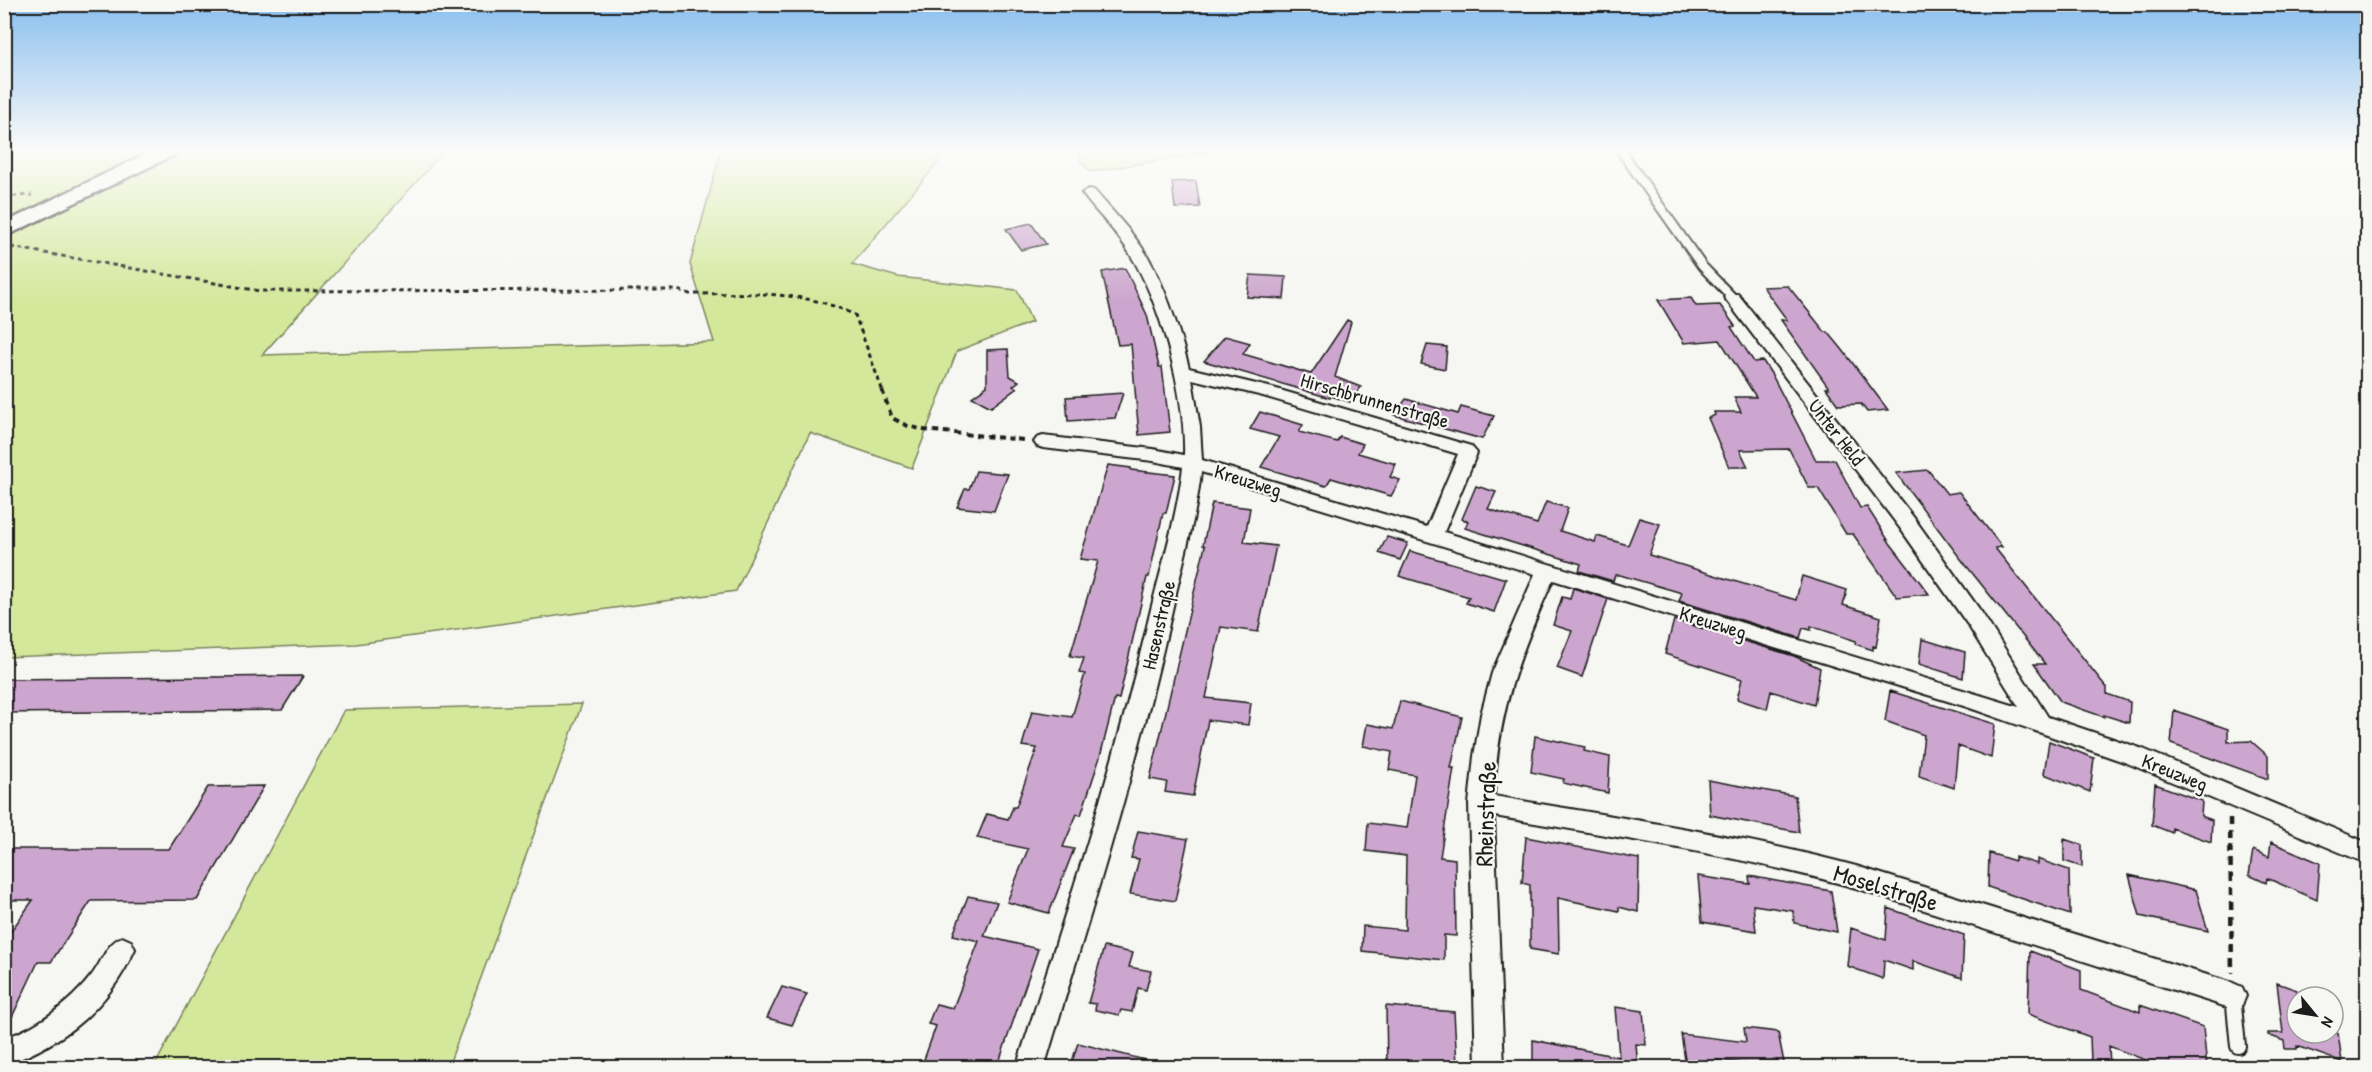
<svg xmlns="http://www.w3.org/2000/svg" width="2372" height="1072" viewBox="0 0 2372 1072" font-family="'Patrick Hand',sans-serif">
	<rect width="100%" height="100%" fill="#f6f6f2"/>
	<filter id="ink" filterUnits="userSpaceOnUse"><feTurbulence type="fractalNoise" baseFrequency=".0167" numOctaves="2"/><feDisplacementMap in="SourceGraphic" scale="12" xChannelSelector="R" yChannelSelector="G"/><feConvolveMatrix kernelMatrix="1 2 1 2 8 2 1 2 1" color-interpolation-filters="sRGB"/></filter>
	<g filter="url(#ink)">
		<!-- green -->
		<path fill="#d4e89c" stroke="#78825c" stroke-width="1.5" d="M4 151H444L262 355 714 342 690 264 721 151H941L937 164 852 264 898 277 1017 290 1032 322 957 351 912 468 810 433 736 591 356 644 5 657Z
			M1080 151H1216L1090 172 1080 160Z
			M582 704 448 1067H154L344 710Z"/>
		<!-- building -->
		<path fill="#cca6ce" stroke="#1c1c1c" stroke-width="1.5" d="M1196 181 1200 207 1175 208 1172 182Z
			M1031 223 1046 244 1021 250 1006 229Z
			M1125 268 1147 315 1159 367H1162L1170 432 1139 435 1131 344 1118 345 1102 272Z
			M1250 275 1286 277 1284 299 1247 297Z
			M1788 286 1825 332H1828L1842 349 1888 410 1867 412 1861 404 1838 405 1826 388H1829L1781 320H1787L1763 287Z
			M1691 298 1696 306 1720 305 1735 326 1731 327 1754 362 1763 361 1772 375 1816 460H1835L1860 508 1867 507 1890 543 1929 594 1897 597 1853 534H1846L1818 488H1809L1789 449 1740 450 1748 467H1729L1708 418 1715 415 1714 412H1741L1734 397H1756L1720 340 1684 343 1658 300Z
			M1347 320 1351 322 1335 377 1361 387 1350 402 1331 396 1330 398 1204 361 1225 336 1250 343 1243 354 1311 374Z
			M1427 345 1447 347 1445 369 1421 364Z
			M1008 349 1010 376 1019 381 1013 386 1017 388 991 407 972 397 987 386V350Z
			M1123 393 1115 418 1068 421 1066 397Z
			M1406 399 1458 414 1461 407 1494 416 1482 439 1394 415Z
			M1260 412 1303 425 1299 432 1337 442 1340 437 1363 444 1358 453 1396 464 1390 477 1400 480 1391 496 1331 478 1326 486 1261 467 1279 437 1250 429Z
			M1108 465 1131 468V470L1175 475 1166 513H1163L1149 577H1147L1119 699 1115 698 1100 757 1081 815 1077 814 1063 847 1074 849 1049 913 1007 902 1028 849 977 838 987 814 1008 819 1013 807H1016L1037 748 1022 746 1032 711 1072 717 1085 674 1079 673 1084 658 1070 656 1098 561 1080 559Z
			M1928 470 1947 494 1959 492 2002 547 1995 548 2107 688V694L2130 702 2129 723 2104 715V717L2061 702 2034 664H2045L1957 554 1896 473Z
			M976 471 1008 474 994 511 957 507 965 489H969Z
			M1476 486 1496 492 1488 509 1537 524 1546 502 1568 508 1560 531 1595 542 1597 536 1628 545 1639 518 1660 524 1649 555 1796 600 1802 576 1847 590 1843 605 1881 617 1876 647 1873 646V650L1855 644 1856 641 1811 626V630L1803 628 1800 638 1679 601 1682 593 1620 575H1615L1613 581 1579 571 1581 564 1465 528 1468 521 1462 519Z
			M1212 503 1250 508 1244 542 1276 546 1258 632 1221 627 1206 698 1251 703 1248 725 1208 720 1193 796 1165 792 1167 782 1150 779 1205 546 1203 545Z
			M1387 537 1408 543 1400 560 1379 553Z
			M1410 551 1506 579 1494 612 1466 603 1469 597 1399 576Z
			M1573 588 1608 599 1582 677 1557 668 1572 631 1553 625 1562 597 1570 599Z
			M1674 620 1794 656 1820 668 1814 705 1771 691 1767 709 1737 699 1742 679 1665 654Z
			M1922 639 1965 652 1963 678 1919 664Z
			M303 676 282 710 4 713V679Z
			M1890 691 1995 724 1991 758 1958 746 1954 788 1919 776 1924 735 1885 721Z
			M1400 701 1462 717 1451 768H1454L1440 857 1455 859 1456 936 1444 935V960L1362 951 1363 926 1405 930 1406 856 1366 851 1368 823 1407 828 1415 775 1389 770 1392 752 1363 746 1367 724 1393 729Z
			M2174 710 2228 729V742L2251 741 2268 756V779L2171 744Z
			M1535 736 1585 747 1584 751 1610 757 1608 793 1563 783 1564 779 1531 772Z
			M2049 741 2094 758 2090 792 2044 774Z
			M1708 780 1795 796 1799 832 1710 815Z
			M2155 784 2202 801 2201 816 2212 820 2211 842 2172 828V833L2152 825Z
			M264 786 197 900 91 901 51 962H38L4 1034V941L33 900H4V849H169L208 787Z
			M1138 831 1188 839 1175 901 1130 894 1139 859 1131 858Z
			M1526 837 1639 859 1638 912 1619 907V911L1558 898 1559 954 1530 949V885L1522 883Z
			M2064 839 2082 845V867L2064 861Z
			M2271 842 2320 863 2317 900 2267 878 2266 883 2249 875 2253 850 2269 857Z
			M1989 853 2015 861V857L2037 864V859L2069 870 2070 915 1988 887Z
			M2129 875 2196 890 2208 931 2140 916Z
			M1698 876 1750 884 1749 876 1831 891 1837 932 1794 923 1793 911 1753 905 1756 931 1702 922Z
			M968 896 997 902 984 936 1038 949 997 1068H921L936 1026 928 1024 936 1004 953 1008 979 941 953 935Z
			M1888 908 1964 935 1962 978 1913 961V970L1884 960 1883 979 1847 966 1851 928 1886 940Z
			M1104 947 1133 953 1129 967 1151 971 1146 990 1138 988 1132 1012 1121 1010 1119 1015 1095 1010 1096 1004 1088 1003Z
			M2030 951 2081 970V990L2140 1012V1005L2203 1027 2207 1068H2166L2109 1046 2110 1068 2091 1062 2090 1037 2028 1014Z
			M2277 983 2297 990V1033H2338L2342 1062 2297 1046V1049H2285L2284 1041 2268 1035V1033H2283Z
			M782 987 807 994 792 1025 767 1018Z
			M1386 1006 1454 1012 1457 1065 1438 1064 1439 1068H1387Z
			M1615 1007 1643 1011 1646 1045 1636 1044 1638 1068H1533V1040L1619 1057Z
			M1744 1028 1778 1032 1785 1068 1717 1060 1719 1068 1686 1066 1681 1034 1746 1042Z
			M1078 1043 1149 1061V1068H1070Z"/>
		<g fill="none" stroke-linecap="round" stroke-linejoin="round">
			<defs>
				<path id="service-far1" d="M1621 151 1702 266 1732 297"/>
				<path id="service" d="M2233 996 2238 1046"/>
				<path id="minor" d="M1089 189 1094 190C1112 211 1132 231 1147 255 1167 290 1179 329 1189 368L1273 388 1471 446 1477 453 1444 532 2019 707 1968 625 1900 528 1724 297 1726 294H1738L1914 518 1982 613 2048 717 2143 749 2368 843V864L2127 763 1967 707 1553 580C1518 657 1498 711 1494 796 1615 817 1737 834 1856 866L2233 983 2242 987 2246 996 2242 1005 2233 1009 1856 888C1737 855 1615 837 1494 816L1504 1068H1476L1469 804 1474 756 1481 714 1492 673 1535 574 1201 472C1196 517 1183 562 1173 606 1139 762 1090 915 1044 1068H1016C1065 916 1115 764 1151 609 1163 562 1177 515 1183 467L1153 461 1043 448 1037 446 1034 442 1037 438 1043 436 1153 449 1184 455C1186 396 1161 304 1130 254 1117 231 1097 214 1082 193ZM1192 379 1263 396 1458 454 1427 527 1202 460 1200 427Z
					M122 937 131 941 135 949C110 1006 63 1045 4 1065V1038C37 1028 70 1003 91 976 102 963 106 943 122 937Z"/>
				<path id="secondary" d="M152 151H176L174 155 4 237V223Z"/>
			</defs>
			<!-- service-far1 casing -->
			<use href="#service-far1" stroke="#1c1c1c" stroke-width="12"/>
			<!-- service casing -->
			<use href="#service" stroke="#1c1c1c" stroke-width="18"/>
			<!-- minor casing -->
			<use href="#minor" stroke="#1c1c1c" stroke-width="4"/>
			<!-- secondary casing -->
			<use href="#secondary" stroke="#1c1c1c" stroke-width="5"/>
			<!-- path-far2 -->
			<path stroke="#1c1c1c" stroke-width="3" stroke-dasharray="4.5 4" stroke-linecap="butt" d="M4 197 32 195
				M11 247 260 291 678 290 690 294C747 294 803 289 855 315L883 392"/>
			<!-- path-far1 -->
			<path stroke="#1c1c1c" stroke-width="4" stroke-dasharray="6 4.5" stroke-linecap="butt" d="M882 390 892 418 908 426 924 430 1024 440"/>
			<!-- path -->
			<path stroke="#1c1c1c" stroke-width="4.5" stroke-dasharray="8 6" stroke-linecap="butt" d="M2230 818 2232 973"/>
			<!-- service-far1 -->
			<use href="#service-far1" stroke="#f6f6f2" stroke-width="8"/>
			<!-- service -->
			<use href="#service" stroke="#f6f6f2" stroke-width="14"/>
			<!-- minor -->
			<use href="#minor" fill="#f6f6f2" fill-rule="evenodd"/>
			<!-- secondary -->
			<use href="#secondary" fill="#f6f6f2" fill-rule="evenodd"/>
		</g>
	</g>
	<!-- sky -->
	<linearGradient id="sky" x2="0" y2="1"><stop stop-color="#89bfef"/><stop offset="0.5" stop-color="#fbfbf9"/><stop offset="1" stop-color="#fbfbf9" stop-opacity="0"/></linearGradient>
	<rect width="2372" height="301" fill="url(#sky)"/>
	<g text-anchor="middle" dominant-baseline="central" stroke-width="4.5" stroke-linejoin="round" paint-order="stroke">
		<!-- street labels -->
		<g font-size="20" fill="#1c1c1c" stroke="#f6f6f2">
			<text transform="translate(1375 400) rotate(16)">Hirschbrunnenstraße</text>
			<text transform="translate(1837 432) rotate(52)">Unter Held</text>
			<text transform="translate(1248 480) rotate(17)">Kreuzweg</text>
			<text transform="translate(1713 622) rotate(17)">Kreuzweg</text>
			<text transform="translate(1158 625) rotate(-77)">Hasenstraße</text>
			<text transform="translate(2175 772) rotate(22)">Kreuzweg</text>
		</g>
		<!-- near-street labels -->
		<g font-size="24" fill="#1c1c1c" stroke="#f6f6f2">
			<text transform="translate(1485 814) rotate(-88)">Rheinstraße</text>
			<text transform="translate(1886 887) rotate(17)">Moselstraße</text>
		</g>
	</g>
	<!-- margin -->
	<rect width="2372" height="1072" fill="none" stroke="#f6f6f2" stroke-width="24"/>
	<rect x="12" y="12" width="2348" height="1048" fill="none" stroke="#1c1c1c" stroke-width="2" filter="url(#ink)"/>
	<!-- north arrow -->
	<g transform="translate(2315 1015) rotate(120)"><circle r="28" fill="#f6f6f2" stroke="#9f9f9c" stroke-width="1.5"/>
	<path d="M0-4.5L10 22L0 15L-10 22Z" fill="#1c1c1c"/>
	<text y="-9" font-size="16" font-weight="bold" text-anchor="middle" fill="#1c1c1c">N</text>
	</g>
</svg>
